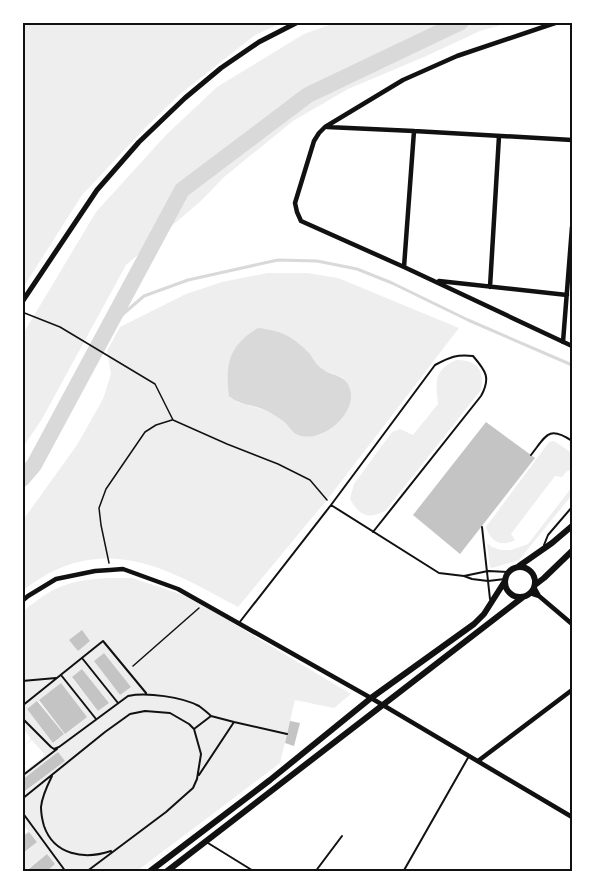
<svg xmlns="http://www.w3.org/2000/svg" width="595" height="894" viewBox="0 0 595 894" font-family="'Crimson Pro',serif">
	<rect width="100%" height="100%" fill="#fff"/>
	<!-- green -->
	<path fill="#eee" fill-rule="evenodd" d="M22 23H282L255 35 180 94 144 129 82 195 23 288Z
		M335 23H508L480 31 424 57 348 89 293 121 224 177 202 200 126 265 42 419 23 447V334L96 212 166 135 217 87 304 34Z
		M268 273H307L338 278 459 328 330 496 238 607C183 578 128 542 63 567 49 572 36 581 23 590V520L77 445 103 399 111 374 107 351 120 327 186 294 222 282ZM295 340 307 351 321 369 344 378 296 433 284 421 265 410 236 402Z
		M456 360C477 360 485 370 481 390L385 511C367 520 359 515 350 499L354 484 392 432 400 429 413 435 438 404C436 382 433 371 456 360Z
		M554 441 572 453V470L567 471 562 477 555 476 511 534 515 540C501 548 490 541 486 527L549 442Z
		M572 487V495L519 560 492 568 490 567 487 543 492 547 501 550H511L528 544Z
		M109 578H132L189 597 351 694 334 708 295 700 280 763 137 871H46L55 864 47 854 25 871H23V854L37 842 29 832 23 837V836L28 831 23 824V787L26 791 64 760 58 752 23 780V773L45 755 32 740 23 747 31 739 25 731 23 733V612C52 586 71 580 109 578ZM104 653 130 686 120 695 94 661ZM82 669 109 703 98 711 72 678ZM49 692 76 726 65 734 39 701ZM38 701 64 734 54 743 27 709Z"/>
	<!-- water -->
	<path fill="#d9d9d9" d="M258 328C282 331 293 336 310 354 313 359 317 365 321 368 332 377 345 373 350 389 358 414 319 446 296 434 291 431 288 424 283 421 278 417 272 414 267 411 254 404 242 407 229 396 225 364 229 345 258 328Z"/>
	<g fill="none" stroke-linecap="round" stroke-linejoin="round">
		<!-- stream -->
		<path stroke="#d9d9d9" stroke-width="3" d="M108 327 144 296 188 280 278 260 317 261 357 269 392 283 468 320 572 365"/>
		<!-- river -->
		<path stroke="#d9d9d9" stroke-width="16" d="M22 479 34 465 182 190 308 95 461 22"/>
	</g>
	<!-- building -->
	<path fill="#c4c4c4" d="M486 422 535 458 460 554 413 515Z
		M82 630 90 641 78 651 69 640Z
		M104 653 131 687 120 695 94 661Z
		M82 669 109 703 98 711 72 677Z
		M61 683 87 717 65 734 39 700Z
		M37 701 64 734 53 743 27 709Z
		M290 721 300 723 294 746 285 743Z
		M58 752 65 761 25 791 22 787V780Z
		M29 832 37 842 22 854V837Z
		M47 854 55 864 46 872H25Z"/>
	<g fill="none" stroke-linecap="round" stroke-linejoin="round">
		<!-- path -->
		<path stroke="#111" stroke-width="1.5" d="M22 312 60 327 155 384 173 420 227 444 278 464 310 480 327 500
			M109 563 101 525 99 508 106 489 145 432 156 425 172 420
			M133 666 199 608"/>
		<!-- service -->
		<path stroke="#111" stroke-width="2" d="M531 455C546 436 548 425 572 441
			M331 505 439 573 464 576 472 579 488 581 505 579
			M482 527 490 599
			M544 545 548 535 572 507
			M464 576 488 571 508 572
			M239 623 331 505 435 365C450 357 457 354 473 356 486 371 491 378 481 396L373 532
			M82 658 118 703
			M61 675 96 719
			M22 681 56 678
			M22 706 103 641 146 693
			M22 718 51 747 54 749 59 747 128 696C147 692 182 697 199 706 203 709 207 712 211 716
			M194 729 211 716 234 722 287 734
			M199 775 234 722
			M22 776 57 749
			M52 776C47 786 42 796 41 807 41 814 42 819 44 826 54 855 84 860 111 851
			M22 799 105 732 130 714 145 711 170 713 189 724 194 729 201 754 197 779 193 788 166 812 86 872
			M22 812 66 872
			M208 843 255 872
			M315 872 342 836
			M403 872 469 756"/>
		<!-- minor -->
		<path stroke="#111" stroke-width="4.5" d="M558 22 457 56 403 80 325 127 319 133 314 141 295 203 297 212 301 221 404 267 572 346
			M327 127 414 131 572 140
			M404 267 414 131
			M439 281 567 295
			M490 287 499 136
			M563 342 572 227
			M534 587 539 596 572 624
			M530 593 539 596
			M22 601 28 596 56 579 95 571 110 570 123 569 178 589 371 698 572 817
			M478 761 572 690"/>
		<!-- tertiary -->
		<path stroke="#111" stroke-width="5" d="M22 302 97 190 139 142 185 98 221 68 259 42 298 22"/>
		<!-- secondary -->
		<path stroke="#111" stroke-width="6" d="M519 566 552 543 572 526
			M505 582a15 15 0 1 1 30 0a15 15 0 1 1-30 0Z
			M535 585 544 578 572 551
			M149 872 270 780 371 698 474 624 484 614 505 581
			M166 872 523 597"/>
	</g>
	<!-- border -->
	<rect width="595" height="894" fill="none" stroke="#ffffff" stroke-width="48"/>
	<rect x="24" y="24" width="547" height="846" fill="none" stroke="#111" stroke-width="2"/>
</svg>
